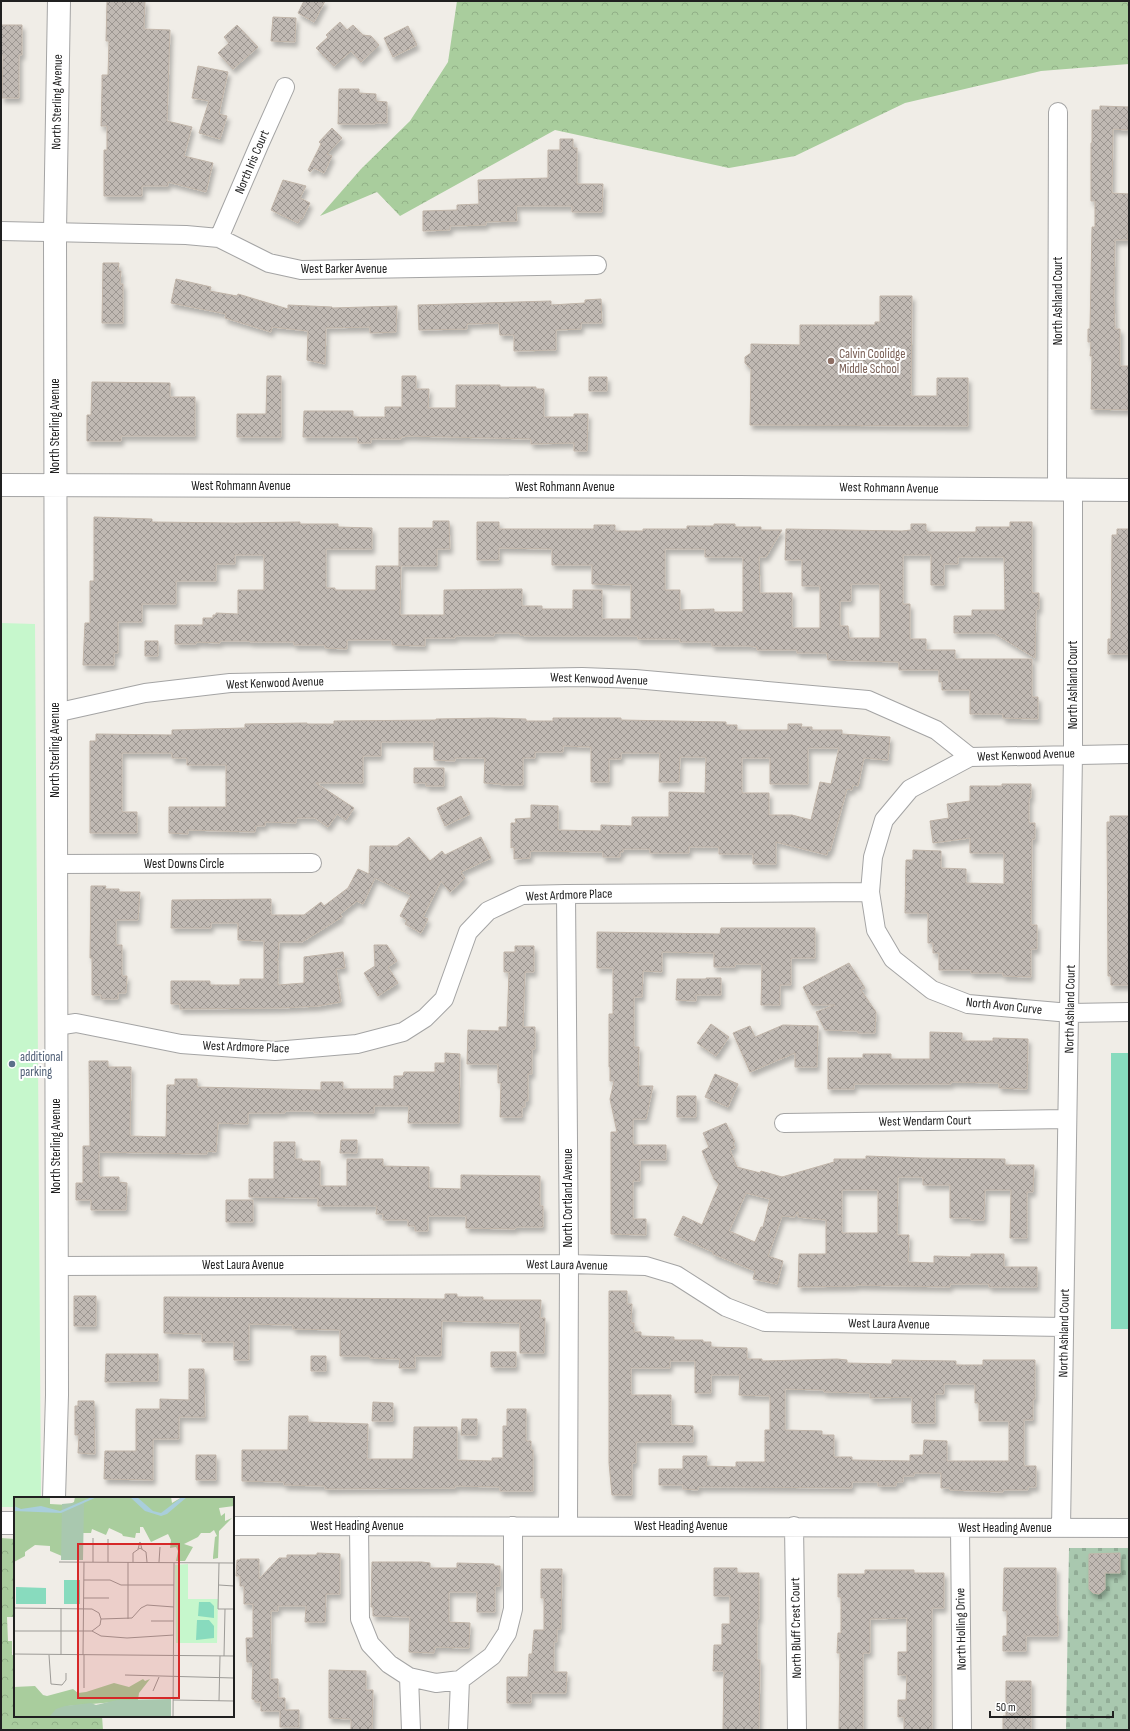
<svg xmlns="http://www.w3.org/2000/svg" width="1130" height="1731" viewBox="0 0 1130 1731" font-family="'Sofia Sans Condensed',sans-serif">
	<defs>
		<pattern id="forest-crowns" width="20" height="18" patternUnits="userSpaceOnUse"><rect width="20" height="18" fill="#a9cd9d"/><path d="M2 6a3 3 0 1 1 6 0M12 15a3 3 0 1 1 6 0" fill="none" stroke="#91b087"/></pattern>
		<pattern id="cemetery-stones" width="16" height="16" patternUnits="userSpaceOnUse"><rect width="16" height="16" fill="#a9c8af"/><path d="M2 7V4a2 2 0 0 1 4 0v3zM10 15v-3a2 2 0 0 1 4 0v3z" fill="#91ac96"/></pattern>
		<pattern id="building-cross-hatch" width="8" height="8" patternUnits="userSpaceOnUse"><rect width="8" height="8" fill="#c0b9b3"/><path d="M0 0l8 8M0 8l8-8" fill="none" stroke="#9c9691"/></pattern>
		<filter id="shadow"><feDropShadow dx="2.5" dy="4.5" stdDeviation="2" flood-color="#0004"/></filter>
	</defs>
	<rect width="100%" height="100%" fill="#f0ede7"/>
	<!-- forest -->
	<path fill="url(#forest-crowns)" d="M457 1H1129V64L1041 71 905 103 795 156 729 168 555 130 400 216 377 192 320 216 361 169 410 121 448 62Z
		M1 1538 15 1539V1617H7L8 1641H12V1655H15V1716H102L103 1730H1Z"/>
	<!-- cemetery -->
	<path fill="url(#cemetery-stones)" d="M1069 1548H1129V1730H1066Z"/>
	<!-- park -->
	<path fill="#c6f7cc" d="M1 623 35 624 41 1498H15V1507H1Z"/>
	<!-- pitch -->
	<path fill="#88dbbe" d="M1111 1053H1129V1329H1111Z"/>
	<!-- building -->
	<path fill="url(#building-cross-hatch)" stroke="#c1b5a9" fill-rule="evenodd" filter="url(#shadow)" d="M107 1H145L144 29 170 30 167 121 192 127 184 156 213 163 206 192 168 182V186H142V196H104V150H107V126H101L102 88V75H108L109 41H106Z
		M304 1H325L314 22 298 13Z
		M273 17 296 18 295 42 271 41Z
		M340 22 347 30 353 25 363 35 371 36 379 45 361 62 351 51 334 66 316 48 328 37 326 35Z
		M1 25H22V55H19V98H2L3 55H1Z
		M237 25 258 47 233 69 218 53 229 43 224 37Z
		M408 26 417 45 393 57 384 38Z
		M198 66 228 72 219 114 227 116 220 139 199 133 209 101 192 98Z
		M339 89H359V93L376 94V101L387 102V123H375V124H338Z
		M1100 106 1129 107V130L1113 129 1112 193 1129 194 1128 240H1115L1114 296 1115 329H1120V366H1129V410L1091 409 1092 356H1090L1091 342H1088V329H1090L1092 227H1095V201H1091V143H1092V110H1100Z
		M332 128 342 138 327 154 332 156 324 173 314 168 310 172 308 170 321 144 319 142Z
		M560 139H573V148H577V184H603L602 212H572V206H516L517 221 486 222V225L450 226V230L423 231V211L457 210V205L479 204 478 180 548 178V150H560Z
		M283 180 306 186 300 198 310 203 302 219H300L298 223 271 210Z
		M103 263H119L118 271H121L120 284H123V323H102Z
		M176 279 211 287 210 291 237 296 238 294 288 309V305L332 307V308L397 306 396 332 370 333V327L326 328 325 364 307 360 308 331 272 327 271 332 225 318 226 314 171 303Z
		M880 296H912L911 396H937V378H968V426L750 425 751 369 745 363V357L751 353V344L800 345V325H875V322H880Z
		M601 299 602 323H581V329L556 330V350L514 351V335H500L499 323 467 324V329L419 330 418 305 551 301V305L585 303V300Z
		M267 376H281V437H237V414H266Z
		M402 376H416V389H429L428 408H456V385H500V387H536V389H544V417H574V414H588L587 451H574V443L531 444V439L409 436 401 437V439H371V443H358V437H303L304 411H353V417H385V407H402Z
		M589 377H607V391H589Z
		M92 382 170 383V397H195V436H121V441H87V415H91Z
		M94 517 152 519V522L235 523 300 522V524H338V527L372 528V549H326V588H335V590H376V566H399V528H433V521H449L450 549H437V566H401L400 615H444V590L522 589V606H542V609H573V590H602V619H631V585L592 584V565H552V549L499 548V560H477V522H499V529H594V525H615V531H643V529H687V526H714V524H735V527H761V530H782L766 557H759L760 593H792V628H820V586H802V560H785L786 529 902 531 911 530V524H926V530L928 532H976V527H1010V522H1032V593H1039V609H1036L1035 658 994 633H954V616H972V610H1005L1004 557H958V564H944V585H931V555H903V604H910V639H926V650H955V659H1032V697H1038V719L1003 718V714H970V690H942V682H939V670H899V662L828 660 827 653H797V650H757V647L749 646H712V642H680V639H638V636H527L520 635V633H494V636H455V638H425V646L392 645V640H347V649L325 648V645H294V642H250V641H220V643L196 642V644H175V625H203V618H213V615H216V613L238 614V590H264V555H235V564H216V581H176V604H142V622H118V653H114V665H83L85 623H90V581H94ZM665 549H705V557H743V612H714V609L680 610V590H665ZM851 584H880V638H849L848 626H840V601H851Z
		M1117 529H1129V654H1108V639H1111L1112 535H1117Z
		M145 641H158V656H145Z
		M492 718 526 719V721H553V718H621V720L726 722V725H737V730H788V724H802L801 727H812V730H842V734L890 737 888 760 864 758 858 786 853 785 852 790 847 789 830 851 828 850 827 855 776 842V864H753V854H719V847H689V853H650V849H623V852H620V857H603V852L533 851 530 852V858L514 859V847L511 848V823H516L515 819 531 818V805L558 806V830L601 831V825L632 826V817H669V792L705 793 706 757H680L679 782H659L660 753H621V759H609V782H591V747L563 746V752H535V758H523V785H501V784L484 783 485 758H455V761L434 760V742H381V756H363V783H316L354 808 346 820 337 814 328 827 315 818H296V823L265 822V826H256L255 832 188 830V834L169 833V807H226V765H187V758H172V753H122V812H137V833H90V741H96V734L172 735V730L245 728V724L307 723V724H334V721L436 720V719ZM808 748H839L831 784 820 782 811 820 792 815H769V793H742V758H770V784H808Z
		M414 768H444V786H426V783H414Z
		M1002 784H1031V798H1029V823H1035V839H1032L1031 925H1037V949H1031V977L1003 976V973H971V970H939V953H933V943H928V913H905L906 860H913V850L941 851V868L966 869V883L1004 884V853H970V838L933 843 930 821 949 818 947 804 970 801V786H1002Z
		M461 796 470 814 445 826 437 808Z
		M1110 816H1129V985H1111V976H1108L1107 822H1110Z
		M409 837 430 861 442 851 445 855 481 837 491 858 461 872 465 878 450 892 441 881 423 917 428 919 421 933 405 924 407 920 400 916 411 895 375 878 363 904 357 901 340 914 342 917 302 942H279L278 958 275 960H278V985L304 983V957L343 952 345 968 336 969 341 1002 318 1006 281 1008 180 1009V1004H171V981H210V985H240V979H264V941L238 940V923H211V928H171L172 900 271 899V915H304L321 902 324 906 348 888 358 869 369 874 370 846H397Z
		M91 886H106L105 889H119V892H140L138 920H116V945H122V976H127L126 993H118V999H101V995H92V958H90Z
		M721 928H815V958H791V985H780V1005H761L762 964H735V967H714V953L662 952V972L643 971 642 997H634V1047H639L638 1086H653L646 1119H633V1145H666V1160H640V1181H633V1219H646V1235L611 1234V1132H617L610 1099 614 1081H610V1067H609V1014H613V968H597V932L720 934Z
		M374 945H387L397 961 388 967 398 983 378 996 364 973 375 966Z
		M515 946H534V972H525L523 1027H535V1049H532V1074H528V1101H525V1107H522V1117H500L501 1083H498V1064H467L468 1030 499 1031V1027H507L509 972H504V952H515Z
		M849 963 865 988 861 990 876 1012 875 1033H858V1031L825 1030 816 1012 835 1005H812L803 987Z
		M706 978H721V995H696V1001L676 1000 677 979H706Z
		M711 1024 729 1037 716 1056 697 1043Z
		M783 1025 818 1026 817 1067H795V1053L750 1072 733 1033 750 1026 755 1037Z
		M930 1032 962 1033V1041H993V1038L1028 1039 1027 1089 999 1088V1083L951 1082V1084H854V1089H828V1058H863V1054H891V1059H930Z
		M445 1053 460 1054 459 1123H408L409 1106H374V1113H314V1111H285V1113H248V1124L218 1123 216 1152 207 1151V1154L99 1152V1177H119V1182L127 1183 126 1210H91V1200H76V1183H83V1146H90L89 1061H108V1067H131L130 1136 166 1137 167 1085H175V1079H197V1087L321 1090V1082H343V1089H394V1076H403L404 1072H435V1063H445Z
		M715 1074 738 1084 728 1107 705 1097Z
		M677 1096H696V1117H677Z
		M726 1123 735 1142 733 1143 735 1148 730 1150 737 1167 760 1173 761 1171 782 1177 834 1162V1159H866V1156L921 1158 1005 1159V1165H1034L1033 1192H1027V1238H1010L1011 1190H985L984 1220H971V1218H950V1185H923V1177H898L897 1235H909L908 1262 934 1263V1256L971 1257V1254H1004V1267H1037V1287H989V1284H950V1287L856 1285V1286L798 1287 799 1254H826V1220L798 1217V1212H797L795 1217 782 1216 768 1256 783 1261 777 1284 753 1279 755 1271 713 1254V1252L674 1235 683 1216 702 1225 719 1184 714 1179 702 1151 709 1147 703 1133ZM842 1190H878V1233H842ZM746 1193 770 1199 763 1227H761L755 1242 729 1231Z
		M341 1140H357V1153H340Z
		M274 1142H295V1159H302V1161H320V1186H347V1159H383V1166L429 1167V1188L461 1189V1175L540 1176V1206H543V1227H517L514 1229 466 1228V1216H428V1231H415V1226H408V1220H383V1214H376L377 1206H318V1198L249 1197V1179H274Z
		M226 1200H253V1222H226Z
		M609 1291H627V1304H632L631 1323H634V1332H641V1336L674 1337V1340H703V1342H711V1347L747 1348V1359H762V1361L837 1359 847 1360V1363L892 1364V1360L956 1361V1365H983V1360H1035V1399H1033V1420H1024V1466H1036V1487H1028V1490H1003V1492L950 1490V1488H941V1473H914V1476H903V1482H896V1486H878V1482H852V1488L738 1487H698V1490L683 1489V1485H659V1469H683V1456H707L706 1466 736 1467V1462H765V1430H770V1396L739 1395 740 1375H711V1393H695V1361H670V1368H631V1395H671V1425L693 1426V1442H636V1463H632V1495H612L609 1463ZM944 1384H975V1403H979V1421H1009V1461H947V1441L924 1440 923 1455H910V1461L852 1460V1457H834V1435H822V1431L785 1430V1389L824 1390V1392L870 1393V1398L912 1397V1423H935V1394H944Z
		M445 1294H457V1297H483V1300H541L540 1318H545L544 1353H520V1323L442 1321 441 1356H415V1368H399L400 1359 370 1358V1356H340V1330L293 1329V1325L249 1324V1360H234V1342H202V1334L164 1333V1297L445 1299Z
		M74 1296H96V1326H74Z
		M491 1352H516V1367H491Z
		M106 1354H158V1381L105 1382Z
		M311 1356H326V1371H311Z
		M189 1369H204L205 1417H179V1439H153V1480L104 1479 105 1451H136V1409H160V1399L189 1400Z
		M78 1401H94L95 1454 78 1453 79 1435H75V1406H78Z
		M373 1402 393 1403V1421H372Z
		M507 1409H526V1441H531V1450H533V1491H500V1487L455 1486V1488L325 1489V1486L284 1485V1482L242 1481V1450H288L289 1416H308V1422L368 1424 367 1459H413L414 1427H457V1460L492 1461V1458H503V1426H507Z
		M462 1419H477V1435H461Z
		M196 1455H216V1480H196Z
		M317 1553 340 1554V1594H326L325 1622H305L306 1606H278V1611H271L270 1679H278V1698H285V1710H299V1727H280V1711H261V1702H255V1700L252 1699 253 1662H247L246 1638H253V1604H244V1586H240V1576H236L237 1560H240V1559H259V1579L279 1558H287V1555H317Z
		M1120 1553V1573H1105V1589L1099 1594 1093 1593 1089 1589V1554Z
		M372 1562H422L430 1563V1568H457V1563L494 1564V1566H500V1586H495V1612H477V1592H449V1622L470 1623 469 1648 435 1647 434 1653 409 1652 410 1617 373 1616V1607H371Z
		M714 1568H737V1573H759V1619H757V1660H760L759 1730H723L724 1671H713L714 1645H722V1624H730V1596H714Z
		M1004 1568H1056V1616H1058V1636H1026V1651H1003V1636H1007V1611H1003Z
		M541 1569H562L561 1629H557V1642H554V1672H567L566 1693H531V1703H507V1677H528L529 1654H532L534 1630H544V1598H541Z
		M865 1570H914V1573H944V1608H932V1730H904V1717H898V1700H906L907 1675H898V1652H907V1618L870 1619V1653H863V1730H839L840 1653H837L838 1633H841V1597H838V1574H865Z
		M329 1670 366 1671V1690H373L372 1730H351V1719L329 1718Z
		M1006 1681H1031V1730H1003V1716H1006Z"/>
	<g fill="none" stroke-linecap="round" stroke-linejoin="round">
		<defs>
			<path id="minor" d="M1 231 186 235 219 238 269 263 301 270 597 265
				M219 238 259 145 285 87
				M1057 490 1058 112
				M55 713 145 693 230 683 582 677 635 679 868 700 936 730 970 757 1129 754
				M970 757 910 789 884 820 873 857 870 892 876 930 893 959 932 990 968 1004 1070 1013 1129 1012
				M55 864 312 863
				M566 894 569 1264 568 1526
				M56 1026 76 1023 181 1044 275 1051 357 1044 403 1032 425 1018 444 999 468 932 488 911 522 895 566 894 870 892
				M784 1123 1067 1119
				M57 1266 569 1264 646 1266 676 1275 726 1307 765 1322 1064 1327
				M233 1526 1129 1528
				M359 1526 360 1619 370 1644 389 1664 409 1677 436 1683 460 1680 492 1656 507 1633 513 1609V1526
				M794 1526 797 1730
				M960 1528 962 1730
				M1061 1528 1073 754V490
				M409 1677 411 1730
				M458 1730 460 1680"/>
			<path id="tertiary" d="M1 485 739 487 1129 490
				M54 1498 57 1395 55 231 59 1
				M1 1523H15"/>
		</defs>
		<!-- minor casing -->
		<use href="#minor" stroke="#a4a4a4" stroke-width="20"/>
		<!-- tertiary casing -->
		<use href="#tertiary" stroke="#a4a4a4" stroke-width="24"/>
		<!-- minor -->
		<use href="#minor" stroke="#fff" stroke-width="18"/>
		<!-- tertiary -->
		<use href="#tertiary" stroke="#fff" stroke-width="22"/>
	</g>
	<!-- markers -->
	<circle fill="#8d6e63" stroke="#fff" stroke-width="1.5" cx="831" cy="361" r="4"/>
	<circle fill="#5c6f8a" stroke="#fff" stroke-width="1.5" cx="12" cy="1064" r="4"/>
	<g text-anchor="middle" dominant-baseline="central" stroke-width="4" stroke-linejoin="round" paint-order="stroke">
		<!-- street labels -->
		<g font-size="13" fill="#202020" stroke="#fff">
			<text transform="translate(57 102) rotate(-89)">North Sterling Avenue</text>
			<text transform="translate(252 162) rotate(-67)">North Iris Court</text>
			<text x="344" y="269">West Barker Avenue</text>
			<text transform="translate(1058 301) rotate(-90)">North Ashland Court</text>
			<text transform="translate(55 426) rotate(-90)">North Sterling Avenue</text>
			<text x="241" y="486">West Rohmann Avenue</text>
			<text x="565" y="487">West Rohmann Avenue</text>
			<text transform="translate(889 488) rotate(1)">West Rohmann Avenue</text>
			<text transform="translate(599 679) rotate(2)">West Kenwood Avenue</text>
			<text transform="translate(275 683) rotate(-2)">West Kenwood Avenue</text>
			<text transform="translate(1073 685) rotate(-90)">North Ashland Court</text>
			<text transform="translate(55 750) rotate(-90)">North Sterling Avenue</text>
			<text transform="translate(1026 755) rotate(-2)">West Kenwood Avenue</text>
			<text x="184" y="864">West Downs Circle</text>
			<text transform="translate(569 895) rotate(-2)">West Ardmore Place</text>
			<text transform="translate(1004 1006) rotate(6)">North Avon Curve</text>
			<text transform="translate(1070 1009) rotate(-89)">North Ashland Court</text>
			<text transform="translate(246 1047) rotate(2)">West Ardmore Place</text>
			<text transform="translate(925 1121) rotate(-1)">West Wendarm Court</text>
			<text transform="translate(56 1146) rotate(-90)">North Sterling Avenue</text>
			<text transform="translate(568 1198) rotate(-90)">North Cortland Avenue</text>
			<text x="243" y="1265">West Laura Avenue</text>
			<text transform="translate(567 1265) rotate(1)">West Laura Avenue</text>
			<text transform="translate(889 1324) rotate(1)">West Laura Avenue</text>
			<text transform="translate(1064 1333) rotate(-89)">North Ashland Court</text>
			<text x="357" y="1526">West Heading Avenue</text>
			<text x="681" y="1526">West Heading Avenue</text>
			<text x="1005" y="1528">West Heading Avenue</text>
			<text transform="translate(796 1628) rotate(-91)">North Bluff Crest Court</text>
			<text transform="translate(961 1629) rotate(-91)">North Holling Drive</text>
		</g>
		<!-- education labels -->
		<g font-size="13" fill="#785e54" stroke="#fff" text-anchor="start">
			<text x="839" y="354">Calvin Coolidge<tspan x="839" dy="15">Middle School</tspan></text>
		</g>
		<!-- service labels -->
		<g font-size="13" fill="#4e5e75" stroke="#fff" text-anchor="start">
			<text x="20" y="1057">additional<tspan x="20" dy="15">parking</tspan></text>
		</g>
	</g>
	<!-- overview -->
	<g transform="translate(14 1497)">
		<rect width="220" height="220" fill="#f0ede7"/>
		<path d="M1 0H36V7L54 8 60 5 61 0H157L158 6 168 0H220V9L205 11 207 19 211 16V24L218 21 205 34 204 61 199 62V60L201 40 203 39 200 33 196 36H187L184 40 170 47 179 50 171 64H162L164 54 162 50 156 51 157 43 154 37 137 45 129 30H126V36H122L121 41 109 39 108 37 95 31 92 38 78 32 77 36H69L55 62 36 54V49L21 48 11 55V59L0 65ZM129 182 131 184 136 182 125 196 124 203 54 209 61 220H0V190L21 189 29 198 33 199 59 192 64 196 72 195 100 186 115 190Z" fill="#a9cd9d"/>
		<path d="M70 5 69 63H47L48 7ZM157 202V220H35L42 212 51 209 77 206 82 208 103 203Z" fill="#a9c8af"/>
		<path d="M174 67V102H204L203 146H162L161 68Z" fill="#c6f7cc"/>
		<path d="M50 83H66V107H50ZM2 90 32 91V107H2ZM185 105H196L200 109V121L184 119ZM183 123H195L200 129V141L182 143Z" fill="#88dbbe"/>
		<path d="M78 0H83L47 16 0 14V9L7 12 27 9 46 14ZM116 0H123L139 14 147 16 168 0H173L153 17 147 19 131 14Z" fill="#a9cedb"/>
		<path fill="none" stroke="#9d9b97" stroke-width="1" d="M79 41V65M94 42V65M124 52 126 45 128 52M45 65 220 66M114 65V122M119 65V56L126 51 132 55 133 65M145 65 146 50M205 66 204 112H220M70 83H96L107 88H160M205 88 220 89M70 101H95M0 111 78 112 85 116 87 122 86 128 78 134M87 122 118 121 127 111 133 108 160 110M137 124H160M0 134H78L87 139 113 141 160 138M0 157 220 159M35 158 37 187 48 188 52 183V176M47 158V111M69 158 70 65M210 159 211 112M111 178 220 181M70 191V158M139 194 145 180M159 203 220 204M205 204 206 159M159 220 160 66"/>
		<path fill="#d62828" fill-opacity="0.15" stroke="#d62828" stroke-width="2" d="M64 47H165V201H64Z"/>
		<rect width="220" height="220" fill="none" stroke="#202020" stroke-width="2"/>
	</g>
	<!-- border -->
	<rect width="1130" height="1731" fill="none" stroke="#202020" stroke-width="4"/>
	<!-- scale -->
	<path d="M990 1711v6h123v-6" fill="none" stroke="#202020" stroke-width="2"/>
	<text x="996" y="1711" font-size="12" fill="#202020" stroke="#ffffff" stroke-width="3" paint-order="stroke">50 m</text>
</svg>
